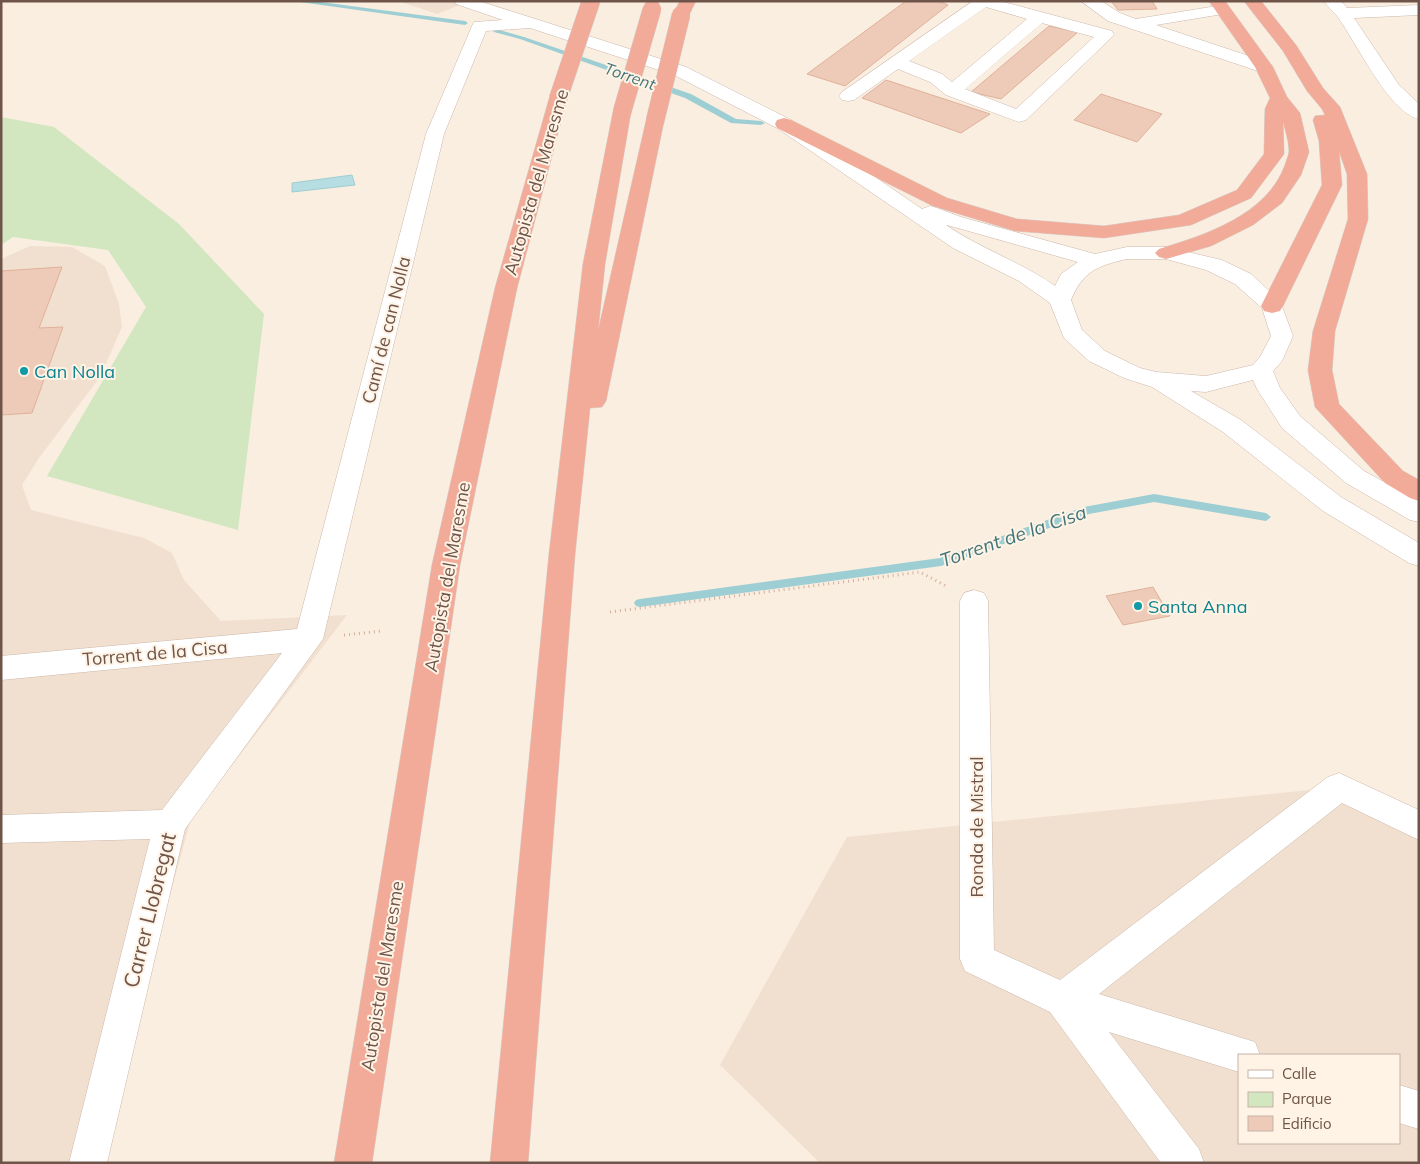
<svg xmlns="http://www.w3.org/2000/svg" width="1420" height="1164" viewBox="0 0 1420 1164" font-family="Mulish,sans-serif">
	<rect width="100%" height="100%" fill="#faeee0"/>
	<!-- residential -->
	<path fill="#f1e0cf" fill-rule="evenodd" d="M398 1H470L437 14Z
		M30 246 72 247 105 266 119 304 122 327 100 377 39 458 22 485 31 510 144 538 172 553 184 580 221 621 347 615 191 819 96 1163H1V259Z
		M1339 787 1419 824V1163H820L720 1065 847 837ZM1239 1055H1399V1143H1239Z"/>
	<!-- green -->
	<path fill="#d2e6c0" d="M1 117 54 127 179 224 264 314 238 530 47 476 146 307 108 250 13 237 1 245Z"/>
	<!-- water -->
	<path fill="#b6dee2" stroke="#9dced3" d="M352 175 355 185 292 192V183Z"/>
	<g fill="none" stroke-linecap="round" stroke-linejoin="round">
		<!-- stream -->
		<path fill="#9dced3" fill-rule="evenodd" d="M293 1H313L465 21 468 23 465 25Z
			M496 29 524 37 691 94 736 119 761 121 765 123 761 125 731 123 685 98 520 39 494 32 493 31Z
			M1154 494 1266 513 1271 517 1266 521 1154 502 1089 514 941 566 640 607 636 606 634 603 636 600 640 599 940 558 1084 507Z"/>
	</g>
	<!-- building -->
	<path fill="#eecbb9" stroke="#e0b19a" d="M906 1H938L948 5 845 86 807 74Z
		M1111 1H1152L1157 9 1118 10Z
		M1049 26 1078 32 1001 99 971 92Z
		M886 80 990 114 961 133 862 98Z
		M1101 94 1162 114 1137 142 1074 120Z
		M62 267 39 328 63 327 32 413 1 415V271Z
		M1153 587 1170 616 1123 625 1106 596Z"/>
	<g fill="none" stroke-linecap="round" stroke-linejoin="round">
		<defs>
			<path id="minor" d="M454 1H479L686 67 791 120 922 209 930 206 937 208 961 217 1095 254 1127 247H1166L1222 260 1251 274 1280 301 1293 336 1282 361 1273 371 1280 388 1300 416 1364 471 1419 501V522L1410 520 1346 483 1282 428 1257 389 1253 380 1206 392 1191 391 1241 420 1341 497 1419 543V566L1409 563 1323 511 1223 432 1152 387 1124 378 1089 361 1064 338 1050 303 1019 281 953 248 777 128 674 75 530 28 486 31 444 134 323 639 185 829 107 1163H69L150 839 1 843V815L162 810 282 653 1 680V656L297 629 426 134 472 26 474 22 503 20 456 4ZM946 225H947L1078 262 1061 274 1055 286C1021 262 981 249 946 225ZM1127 259H1166L1206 270 1235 284 1262 308 1271 336 1260 357 1253 365 1206 376 1156 372 1140 368 1105 351 1082 330 1071 300C1083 271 1097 266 1127 259Z
				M973 1H1000L1112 31 1114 35 1026 120 1019 122 946 95 930 82 898 69 854 100 848 101 842 100 839 96 842 92ZM986 7 1027 19 952 82 942 74 909 61ZM1042 23 1094 37 1016 109 965 89Z
				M1081 1H1101L1120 13 1136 19 1223 5 1229 7 1231 10 1229 13 1156 25 1270 63 1273 67 1270 71 1264 72 1258 71 1108 21Z
				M1324 1H1341L1347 8 1419 5V15L1354 18 1399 85 1419 104V119C1388 112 1356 41 1337 16 1333 11 1328 7 1324 1Z
				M974 590 984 593 988 601 994 950 1060 980 1328 777 1339 773 1419 810V840L1342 803 1099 994 1255 1042 1260 1055H1239V1072L1109 1032 1199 1149 1204 1163H1161L1050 1012 965 971 960 959V601L964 593Z
				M1399 1085 1419 1091V1129L1399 1123Z"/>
			<path id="highway" d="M680 1H696L687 19H675L673 15Z
				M1209 1H1225L1273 67 1287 97 1300 113 1309 152 1301 175 1282 203 1253 225 1211 246 1166 259 1159 257 1155 253 1159 249C1205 235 1267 215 1285 165 1286 161 1289 155 1289 151 1289 141 1285 130 1283 121L1284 154 1251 198 1191 225 1104 238 1015 231 933 206 777 128 775 124 777 120 784 118 791 120 947 198 1017 219 1104 226 1179 215 1237 190 1264 154 1265 109 1270 98 1255 67Z
				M1244 1H1261L1296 45 1323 88 1340 107 1367 174 1368 219 1335 331 1332 370 1339 404 1403 471 1419 480V501L1410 498 1385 483 1315 407 1308 370 1313 331 1348 219 1347 174 1339 151 1342 185 1283 306 1280 311 1272 313 1264 311 1261 306 1322 185 1319 141 1313 120 1315 116 1325 115 1322 109 1307 91 1283 51Z
				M558 94 564 95 567 99 517 288 460 565 372 1163H334L432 565 495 288 549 99 552 95Z
				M622 106 629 108 631 112 605 264 598 331 646 121 648 117 655 115 662 117 664 121 606 401 602 407 590 408 575 554 528 1163H490L549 554 583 264 613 112 615 108Z"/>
		</defs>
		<!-- minor casing -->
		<use href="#minor" stroke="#ccb8ab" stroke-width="1"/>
		<!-- highway casing -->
		<use href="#highway" stroke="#d7cfcc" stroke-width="1"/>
		<!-- path -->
		<path stroke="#d2ae9d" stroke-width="3" stroke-dasharray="1 4" stroke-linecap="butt" d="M610 612 920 572 946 586
			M344 635 382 631"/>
		<!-- minor -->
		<use href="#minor" fill="#fff" fill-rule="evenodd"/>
		<!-- highway -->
		<use href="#highway" fill="#f2ab99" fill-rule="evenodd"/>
		<defs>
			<path id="highway-bridge" d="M558 99 591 1
				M622 112 652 9
				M655 121 681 15"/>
		</defs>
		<!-- highway-bridge casing -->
		<use href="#highway-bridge" stroke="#d7cfcc" stroke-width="19" stroke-linecap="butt"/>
		<!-- highway-bridge -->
		<use href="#highway-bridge" stroke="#f2ab99" stroke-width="18"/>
	</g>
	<!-- markers -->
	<g fill="#0f9aa8" stroke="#fef3e5" stroke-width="2">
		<circle cx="24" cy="371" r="5"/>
		<circle cx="1138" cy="606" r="5"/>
	</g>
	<g text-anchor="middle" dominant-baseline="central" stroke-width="4" stroke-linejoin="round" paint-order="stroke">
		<!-- far-water labels -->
		<g font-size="16" font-style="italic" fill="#41757b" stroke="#fef3e5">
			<text transform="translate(630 76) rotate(19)">Torrent</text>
		</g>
		<!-- street labels -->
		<g font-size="18" fill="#6f5449" stroke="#fef3e5">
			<text transform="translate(536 182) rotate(-74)">Autopista del Maresme</text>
			<text transform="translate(386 330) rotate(-76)">Camí de can Nolla</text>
			<text transform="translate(447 577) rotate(-80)">Autopista del Maresme</text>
			<text transform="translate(155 653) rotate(-5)">Torrent de la Cisa</text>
			<text transform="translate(976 827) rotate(-90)">Ronda de Mistral</text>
			<text transform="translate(382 976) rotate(-81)">Autopista del Maresme</text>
		</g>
		<!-- culture labels -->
		<g font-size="18" fill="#0d838f" stroke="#fef3e5" text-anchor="start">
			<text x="34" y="371">Can Nolla</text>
			<text x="1148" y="606">Santa Anna</text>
		</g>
		<!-- water labels -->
		<g font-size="19" font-style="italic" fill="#41757b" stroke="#fef3e5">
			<text transform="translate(1013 536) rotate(-19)">Torrent de la Cisa</text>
		</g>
		<!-- near-street labels -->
		<g font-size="21" fill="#6f5449" stroke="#fef3e5">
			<text transform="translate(149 910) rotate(-76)">Carrer Llobregat</text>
		</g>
	</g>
	<!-- border -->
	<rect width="1420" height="1164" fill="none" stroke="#6f5449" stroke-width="5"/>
	<!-- legend -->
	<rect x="1238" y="1054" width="162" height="90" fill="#fef3e5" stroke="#c5b3a7"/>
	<rect x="1248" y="1070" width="25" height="8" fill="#ffffff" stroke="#c5b3a7"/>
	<text x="1282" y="1079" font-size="15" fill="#6f5449">Calle</text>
	<rect x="1248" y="1092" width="25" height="15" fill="#d2e6c0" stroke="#c5b3a7"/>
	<text x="1282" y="1104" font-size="15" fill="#6f5449">Parque</text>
	<rect x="1248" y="1116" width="25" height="15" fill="#eecbb9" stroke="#c5b3a7"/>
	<text x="1282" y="1129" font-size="15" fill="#6f5449">Edificio</text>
</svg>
